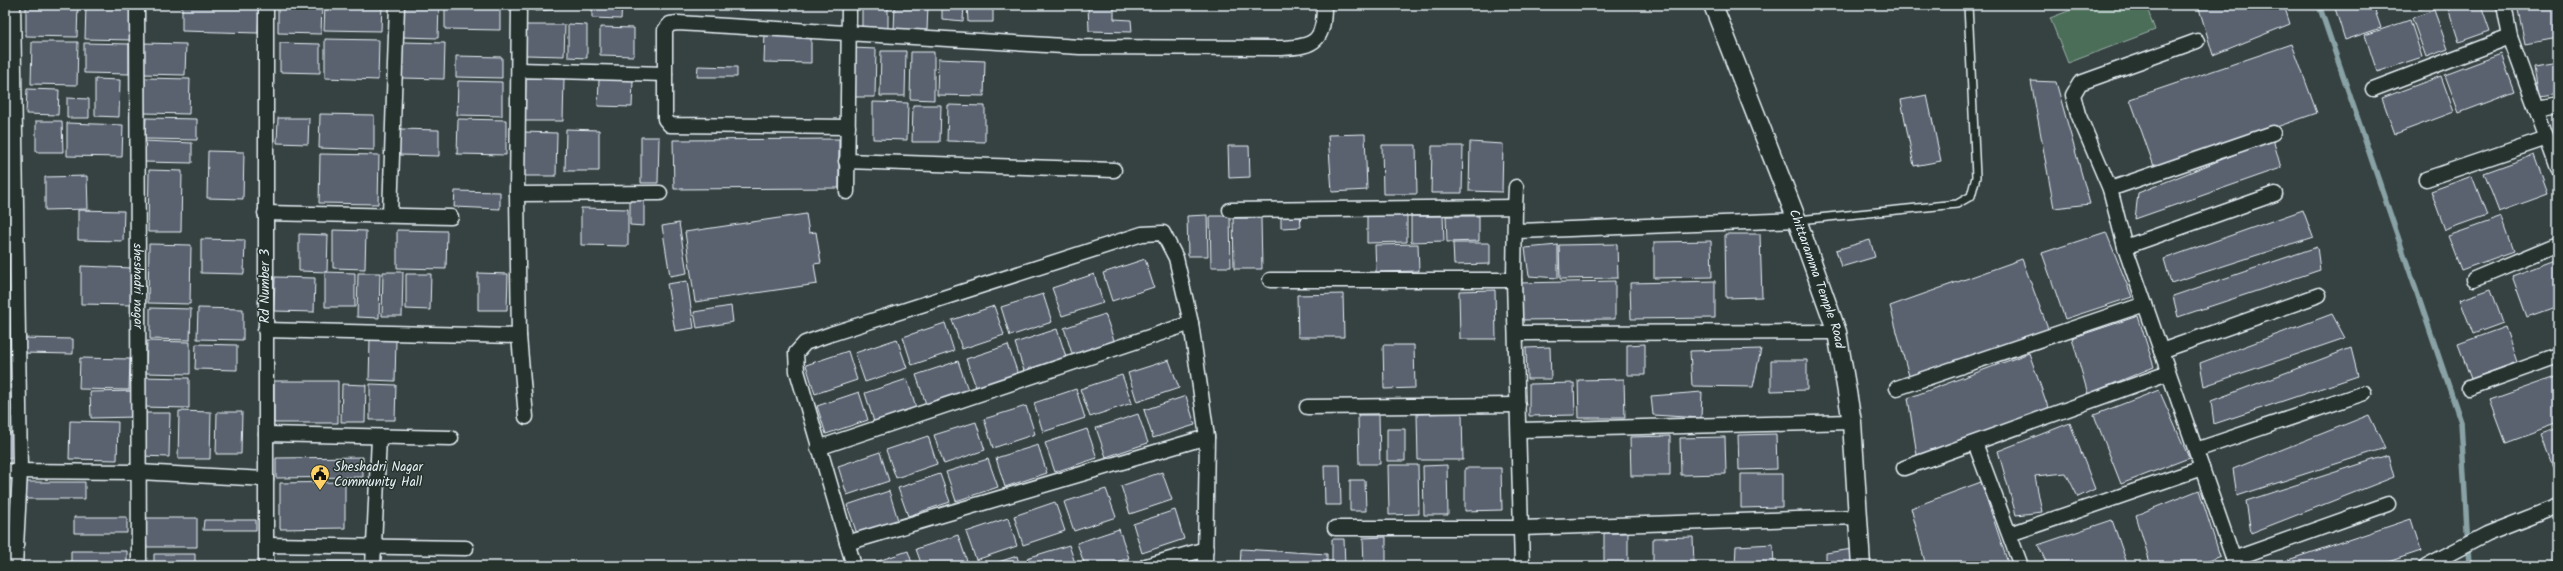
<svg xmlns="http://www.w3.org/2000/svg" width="2563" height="571" viewBox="0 0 2563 571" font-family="Kalam,sans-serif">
	<rect width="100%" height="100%" fill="#364141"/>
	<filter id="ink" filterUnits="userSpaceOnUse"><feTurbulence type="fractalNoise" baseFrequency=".025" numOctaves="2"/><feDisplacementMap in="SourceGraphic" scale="8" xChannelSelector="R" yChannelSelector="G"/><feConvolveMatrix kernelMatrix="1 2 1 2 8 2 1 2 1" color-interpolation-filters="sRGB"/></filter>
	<g filter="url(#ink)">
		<!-- green -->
		<path fill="#4c6e59" stroke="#9ab0a8" d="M2084 5H2146L2155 30 2068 63 2050 18Z"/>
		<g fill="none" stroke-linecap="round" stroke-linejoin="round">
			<!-- stream -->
			<path stroke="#89a2a5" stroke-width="5.5" d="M2319 5 2461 422 2469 566"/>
		</g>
		<!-- building -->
		<path fill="#5a6270" stroke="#e8f1f8" d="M26 5H78L77 37 26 36Z
			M86 5H133L132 40 85 39Z
			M182 5H259L258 33 182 31Z
			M278 5H322L321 34 278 33Z
			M325 5H382L381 31 324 30Z
			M403 5H439L438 38 402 37Z
			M445 5H500V30L445 29Z
			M535 5H553V10L535 11Z
			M592 5H622L621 19 592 18Z
			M741 5H780V11L741 10Z
			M862 5H888V29L862 28Z
			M895 5H928L927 31 894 30Z
			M942 5H964L963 21 942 19Z
			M967 5H993V22H968Z
			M1002 5H1036V6Z
			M1088 5H1114V19L1131 20 1132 32 1089 31Z
			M2198 5H2284L2290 24 2213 55Z
			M2334 5H2373L2381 28 2345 40Z
			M2419 5H2432L2420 9Z
			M2447 5H2481L2490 31 2459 42Z
			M2517 5H2558V38L2525 44Z
			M2434 10 2448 49 2426 57 2412 18Z
			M2410 20 2422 57 2377 72 2365 35Z
			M568 24 587 25V58L568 57Z
			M526 25H565L564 56 526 55Z
			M600 27 634 28V56L600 55Z
			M765 31 811 32V63L764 62Z
			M325 39 379 40 378 80 325 78Z
			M32 42H78L77 85 31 84Z
			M403 42 445 43 444 79 402 78Z
			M84 43 129 44V74L84 73Z
			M143 43 186 44 185 75 142 74Z
			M280 43 320 44V73L280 72Z
			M2292 44 2317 113 2155 169 2130 99Z
			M852 48 876 49 875 97H851Z
			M881 51H906L905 96H880Z
			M911 52H934V100L910 99Z
			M2501 54 2515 92 2459 113 2445 75Z
			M456 56 502 57V78L456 77Z
			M938 59 985 61 984 96 937 95Z
			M2558 63V94L2539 97 2534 67Z
			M698 66 737 67V77H697Z
			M2441 76 2454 112 2395 134 2382 98Z
			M145 78 190 79 189 114 144 113Z
			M526 78 564 79 563 121H525Z
			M95 79 120 80 119 117 95 116Z
			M599 79 633 80 632 107 598 106Z
			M458 81 502 82V116L457 115Z
			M2031 81 2056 82 2090 204 2054 208Z
			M27 89 59 90 58 115 26 114Z
			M1927 95 1941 161 1914 166 1901 100Z
			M67 98 89 99V118H67Z
			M873 102 908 103 907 140 873 139Z
			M913 105H941L940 142H912Z
			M948 105 985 106V142L947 141Z
			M320 114 374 115V150L319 148Z
			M146 118 197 119V140L145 139Z
			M278 118H309L308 144 277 143Z
			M458 119 506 120V155L457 154Z
			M36 121H62L63 152H36Z
			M67 123 123 125 122 157 67 156Z
			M400 129 439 130V156L399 155Z
			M566 129 599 130V171H565Z
			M523 132 557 133 556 176H523Z
			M1365 134 1367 190 1332 192 1328 135Z
			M641 137H659L658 183H641Z
			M839 139V188L674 189 673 140Z
			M2273 139 2281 168 2135 219 2138 193Z
			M143 141 192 143V163L143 162Z
			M1470 142 1503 144 1502 192 1469 191Z
			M1382 145H1416L1417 194H1383Z
			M1228 146H1249L1250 177 1229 178Z
			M1432 146H1463L1462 193H1431Z
			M208 151 244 152 243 199 207 198Z
			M320 154 379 155 378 204 319 203Z
			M2534 155 2548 194 2499 212 2484 173Z
			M149 170 182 171 181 232H148Z
			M87 176 88 209 45 210V177Z
			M2472 176 2487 215 2445 230 2431 191Z
			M455 191 500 192V209L454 207Z
			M630 198H644V226L630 225Z
			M581 208 628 209V246L581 245Z
			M78 210 124 211 123 241 78 240Z
			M2303 210 2313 237 2171 283 2164 259Z
			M806 214 809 233 816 232 821 263 814 264 817 284 695 302 685 232Z
			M1281 214H1300L1301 227 1281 228Z
			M1207 215 1208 256H1188L1187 216Z
			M1407 215V242L1367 243V216Z
			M1210 216H1230L1231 267H1211Z
			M1411 216H1443L1444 241 1411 242Z
			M1446 216H1479V241L1447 242Z
			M2502 217 2514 251 2461 270 2448 236Z
			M1233 218H1261L1262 269H1234Z
			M679 223 687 273 670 276 662 226Z
			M333 230 366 231 365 269 333 268Z
			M397 230 447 231 446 269 397 268Z
			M2106 232 2132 297 2065 319 2042 253Z
			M299 234 328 235 327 272 299 271Z
			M1725 234H1760L1762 297 1726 298Z
			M201 239 245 240 244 274 201 273Z
			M1870 240 1875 257 1841 267 1836 250Z
			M1711 241 1712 277 1654 278V242Z
			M1453 243H1490V264L1454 265Z
			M149 244 191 245 190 304 148 303Z
			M1418 244 1419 271 1376 272 1375 245Z
			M1617 244 1618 278 1560 279 1559 245Z
			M1558 245V278L1529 276 1525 248Z
			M2317 247 2320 270 2178 317 2173 296Z
			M1145 259 1154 287 1112 301 1103 273Z
			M2022 259 2048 329 1909 376 1890 306Z
			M2558 259V306L2527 317 2512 276Z
			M81 266 133 268 132 305 81 304Z
			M325 272 355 273V307H325Z
			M383 272H403L402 316H382Z
			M358 273H380L379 318 357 317Z
			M478 273 508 274 507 310H478Z
			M406 274H431L430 310 406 309Z
			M1094 274 1103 303 1062 316 1052 288Z
			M275 277 315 278 314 312 274 311Z
			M687 281 694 328 675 331 667 284Z
			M1615 281V319L1519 320 1518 283Z
			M1715 281V318L1631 319 1630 283Z
			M2491 289 2503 323 2473 334 2460 300Z
			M1495 290 1496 339H1460L1459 291Z
			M1043 294 1052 322 1010 336 1001 307Z
			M1343 294 1344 337H1298L1297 295Z
			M731 306 733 322 697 328 694 312Z
			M994 306 1004 335 962 349 952 320Z
			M150 308 191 309 190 340 150 339Z
			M198 308 243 309V340L197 339Z
			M1105 314 1115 343 1073 357 1064 328Z
			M2332 314 2345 338 2204 386 2200 363Z
			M2138 316 2154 367 2088 394 2072 338Z
			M945 323 954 351 912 365 903 337Z
			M2505 327 2517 362 2471 379 2458 344Z
			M1057 329 1066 357 1024 371 1015 343Z
			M23 338 73 339V354L22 353Z
			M370 339 396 340 395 381 369 380Z
			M897 339 907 368 865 382 855 353Z
			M147 341 190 342V374L146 373Z
			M196 344 237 345V370L195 369Z
			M1645 344V375H1627V345Z
			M1008 345 1018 374 976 387 966 359Z
			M1383 345H1414L1415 388 1384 389Z
			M1550 347 1551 379H1527L1526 348Z
			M2351 348 2358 376 2214 424 2211 401Z
			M1761 349 1753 387 1692 386 1690 351Z
			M848 351 857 380 815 394 806 365Z
			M2029 353 2049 410 1917 455 1908 398Z
			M80 358 130 359 129 390 79 389Z
			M1169 360 1179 388 1137 402 1128 373Z
			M1771 360H1807V390L1771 391Z
			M958 361 968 390 926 404 916 375Z
			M1122 375 1132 403 1090 417 1080 389Z
			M2558 376V424L2506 443 2490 400Z
			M141 377 189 378V408L140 407Z
			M907 379 916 408 874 422 865 393Z
			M1624 379 1625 418H1579L1578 380Z
			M274 381H338V423H274Z
			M1574 383 1575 415 1529 416V384Z
			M342 384 366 385 365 422H341Z
			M370 384 396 385 395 420H370Z
			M5 387 6 428H5Z
			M1076 389 1085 418 1043 432 1034 403Z
			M2159 390 2189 458 2121 484 2094 415Z
			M135 391 136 417 91 418 90 392Z
			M859 392 868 420 826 434 817 406Z
			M1702 392 1701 418 1653 415 1651 396Z
			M1186 396 1195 425 1153 438 1144 410Z
			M1026 406 1035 434 993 448 984 419Z
			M179 411 211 412 210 459H178Z
			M217 412H242L241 454H216Z
			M141 413H170L169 457 141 456Z
			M1462 413 1463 460H1418L1417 414Z
			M1138 414 1148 443 1106 457 1096 428Z
			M1358 415H1379L1380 464H1359Z
			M2369 415 2385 448 2237 496 2233 469Z
			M70 421 118 422 117 460 69 459Z
			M976 422 985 450 944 464 934 435Z
			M2070 423 2095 489 2078 497 2066 473 2035 476 2042 512 2016 515 1998 451Z
			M1087 429 1097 458 1055 472 1045 443Z
			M1387 429H1405V461H1387Z
			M2558 429V465L2553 467 2541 435Z
			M5 433H15V458H5Z
			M1776 434 1777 469 1739 470 1738 435Z
			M928 436 937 464 896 478 886 450Z
			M1670 436V476H1631L1630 437Z
			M1725 437 1726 474 1681 475 1680 438Z
			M1038 445 1047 473 1005 487 996 458Z
			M880 452 889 481 847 495 838 466Z
			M2388 455 2394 477 2251 533 2246 501Z
			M363 457V477L276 478V458Z
			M988 459 998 487 956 501 946 472Z
			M1324 465H1340L1341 505H1325Z
			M1388 465H1418L1419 514 1389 515Z
			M1447 465 1448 515H1424L1423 466Z
			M1465 468H1501L1502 510 1465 511Z
			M1162 472 1172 500 1130 514 1121 486Z
			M940 474 950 502 908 516 898 488Z
			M1741 474H1782V507L1741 508Z
			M1350 480H1365L1366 511H1350Z
			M26 482H85V499H26Z
			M345 482V528L280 529V483Z
			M1981 482 2009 566H1926L1911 508Z
			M1106 489 1116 517 1074 531 1064 502Z
			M2199 490 2220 556 2196 566H2151L2136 515Z
			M889 491 898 520 857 534 847 505Z
			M1055 502 1065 531 1023 545 1014 516Z
			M1175 510 1184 539 1142 553 1133 524Z
			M74 517H127V533H74Z
			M144 518H197V547H144Z
			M1008 518 1017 546 976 560 966 532Z
			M2411 519 2421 551 2376 566H2270Z
			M204 520H256V530H203Z
			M2112 520 2128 566H2048L2038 545Z
			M1119 529 1129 558 1104 566H1085L1077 543Z
			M1604 533H1628V566H1604Z
			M958 535 968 564 961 566H922L916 549Z
			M1386 537V566H1364L1363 538Z
			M1693 537 1694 566H1653V538Z
			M1332 539H1344L1345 566H1332Z
			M1773 544 1774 566H1735L1736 546Z
			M1069 545 1076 566H1030L1027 558Z
			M1241 549 1327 554V566H1240Z
			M1852 549 1853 566H1826V553Z
			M71 551H127V562H71Z
			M908 551 913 566H867L866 565Z
			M154 554H195V566H154Z
			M1017 556 1020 566H986Z
			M2558 560V566H2551L2550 563Z
			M315 562H359V566H315Z
			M1528 565H1555V566H1528Z"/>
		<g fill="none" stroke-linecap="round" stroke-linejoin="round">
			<defs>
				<path id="service" d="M1798 220 1957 204 1971 196 1976 177 1968 5"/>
				<g id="minor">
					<path d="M13 5 20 471 15 566"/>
					<path id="s1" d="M137 5 139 566"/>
					<path d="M266 5V566"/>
					<path d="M519 5 517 194 519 336 526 417"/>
					<path d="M2504 5 2510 37 2558 169"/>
					<path d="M2197 41 2080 83 2073 95 2078 114 2110 189 2125 247 2236 566"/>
					<path d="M519 70 665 74"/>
					<path d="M2373 89 2510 37"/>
					<path d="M2536 109 2558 105"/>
					<path d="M848 127 670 125 665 119V30L670 24 678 23 1080 47 1282 48C1316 47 1324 40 1324 5"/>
					<path d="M846 161 1114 170"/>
					<path d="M2426 179 2547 138"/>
					<path d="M2110 189 2273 133"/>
					<path d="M847 192 849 5"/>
					<path d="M517 194 660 193"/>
					<path d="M1515 207 1516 187"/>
					<path d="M1230 210 1515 207 1514 280 1522 566"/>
					<path d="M265 213 451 217"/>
					<path d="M390 215 397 5"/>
					<path d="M1516 231 1797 220"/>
					<path d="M2125 247 2275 194"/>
					<path d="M2474 279 2558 244"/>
					<path d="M1270 280H1514"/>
					<path d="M265 330 519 336"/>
					<path d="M1517 333 1837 332"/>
					<path d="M2161 351 2319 295"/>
					<path d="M1897 388 2145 304"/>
					<path d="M2469 388 2558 356"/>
					<path d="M1307 407 1518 405"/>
					<path d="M1520 430 1852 422"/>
					<path d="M266 434 451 438"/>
					<path d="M1975 443 2021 566"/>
					<path d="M818 448 1191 323"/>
					<path d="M2196 450 2364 393"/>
					<path d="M1904 468 2168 373"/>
					<path d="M5 471 139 472 266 479"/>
					<path d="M1335 528H1521L1859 517"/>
					<path d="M2010 534 2202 468"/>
					<path d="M847 543 1207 437"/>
					<path d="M266 545 466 548"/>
					<path d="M2233 559 2388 504"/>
					<path d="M373 566 379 438"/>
					<path d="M854 566 797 371 796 353 805 343 831 334 1142 234 1163 233 1176 258 1191 323 1207 437 1205 566"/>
					<path d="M1146 566 1206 549"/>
					<path d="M2426 566 2487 534 2558 506"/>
				</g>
				<g id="tertiary">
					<path id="s2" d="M1713 5 1797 220 1837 332 1852 422 1861 566"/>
				</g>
			</defs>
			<!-- service casing -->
			<use href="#service" stroke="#e8f1f8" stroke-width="10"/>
			<!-- minor casing -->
			<use href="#minor" stroke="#e8f1f8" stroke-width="17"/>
			<!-- tertiary casing -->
			<use href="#tertiary" stroke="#e8f1f8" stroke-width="21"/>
			<!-- service -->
			<use href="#service" stroke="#26332d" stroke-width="7"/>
			<!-- minor -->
			<use href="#minor" stroke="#26332d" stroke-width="14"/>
			<!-- tertiary -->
			<use href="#tertiary" stroke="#26332d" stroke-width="18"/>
		</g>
	</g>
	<!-- icons -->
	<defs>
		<symbol id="civic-pin" viewBox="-11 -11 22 30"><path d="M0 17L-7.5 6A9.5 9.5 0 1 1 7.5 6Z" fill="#ffd166" stroke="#26332d"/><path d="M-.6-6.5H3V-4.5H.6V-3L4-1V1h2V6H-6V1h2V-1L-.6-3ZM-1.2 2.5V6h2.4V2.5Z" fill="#111"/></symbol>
	</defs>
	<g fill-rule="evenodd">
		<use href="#civic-pin" x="309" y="463" width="22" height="30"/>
	</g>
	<g text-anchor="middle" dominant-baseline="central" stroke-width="3" stroke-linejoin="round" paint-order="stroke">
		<!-- street labels -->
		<g font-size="13" fill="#e8f1f8" stroke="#26332d">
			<text stroke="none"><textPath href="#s2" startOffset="293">Chittaramma Temple Road</textPath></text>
			<text stroke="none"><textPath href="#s1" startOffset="281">sheshadri nagar</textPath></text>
			<text transform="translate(265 286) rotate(-90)">Rd Number 3</text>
		</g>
		<!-- poi labels -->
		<g font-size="13" fill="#e8f1f8" stroke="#26332d" text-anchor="start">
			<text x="334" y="467">Sheshadri Nagar<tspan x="334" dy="15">Community Hall</tspan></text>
		</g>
	</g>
	<!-- margin -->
	<rect width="2563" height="571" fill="none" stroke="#26332d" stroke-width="20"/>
	<rect x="10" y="10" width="2543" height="551" fill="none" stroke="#e8f1f8" stroke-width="1.5" filter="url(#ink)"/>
</svg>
